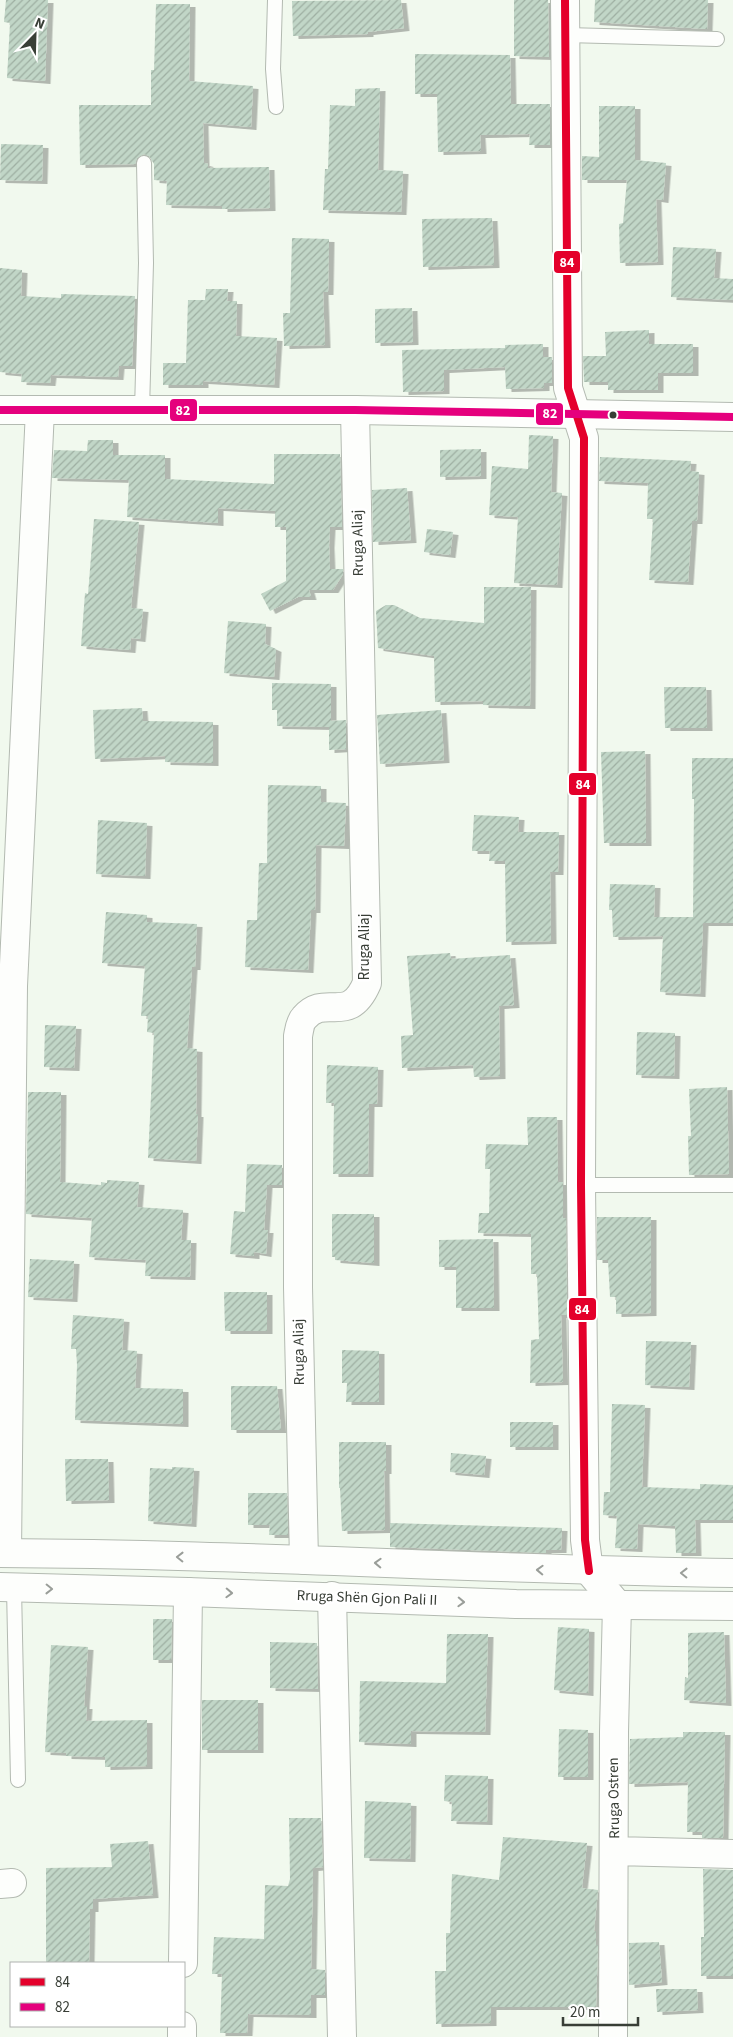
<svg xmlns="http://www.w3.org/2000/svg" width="733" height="2037" viewBox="0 0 733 2037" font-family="'Source Sans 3',sans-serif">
	<defs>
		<pattern id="building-hatch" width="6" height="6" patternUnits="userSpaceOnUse" patternTransform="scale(1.25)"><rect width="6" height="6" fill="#c1d6c7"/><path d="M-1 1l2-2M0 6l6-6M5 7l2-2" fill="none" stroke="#9eafa2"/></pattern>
		<filter id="shadow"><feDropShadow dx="5.5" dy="3" stdDeviation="0" flood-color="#0004"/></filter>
	</defs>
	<rect width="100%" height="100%" fill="#f1f9ee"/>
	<!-- building -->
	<path fill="url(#building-hatch)" filter="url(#shadow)" d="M6 0H48L45 81 7 78 10 23 4 22Z
		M401 0 404 28 368 32V34L293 36 292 1Z
		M514 0H548L549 57 514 56Z
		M595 0H708L707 29 594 22Z
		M156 4H190L189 81 253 86 251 127 203 123 204 163 208 164V168L269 167 270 208 222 209V206L166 205 167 181 154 180V164L149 156 144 154 137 158 135 164 80 165 79 105H151V70H154Z
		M415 54 510 55 511 104H550V145H529L530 134 480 135 481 151 438 152 437 94H415Z
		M380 88 378 170 403 171 401 212 323 210 325 169H328L330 105 355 106V89Z
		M599 106H635V160L666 163 663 200 656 199 658 262 620 263 619 224 623 223 627 180H582V156L599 157Z
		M1 144 43 145 42 181 0 180Z
		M492 218 494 265 423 267 422 219Z
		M292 238 329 239 328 292H323L325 345 284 346 283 313H290Z
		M673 247 716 249 714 278 733 279V300L671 297Z
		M0 268 22 270 21 296 61 298V294L135 296 132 366H119L118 377 51 375 50 383 21 382 22 374 0 372Z
		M206 289H228L227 301H237L236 336 277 338 274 385 203 381V385H163V363H186L188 300H205Z
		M412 308 413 342 375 343V309Z
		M649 330V344H693V373H658V390H608V382H584L583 356H606L605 332Z
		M543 344V357H552V383H544V388L506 389 505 367 444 370V391L403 392 402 350 505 348V345Z
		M529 435 553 436 551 492 562 493 557 585 514 583 518 517 489 515 492 466 528 469Z
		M88 440H113V455H165V479L274 484V454H340L342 527H330L329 545 330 569H343V574L333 590H309L311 597H298L270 611 261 594 286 581V527H275V511L218 508V523L127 517 129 480 52 478 54 450 87 451Z
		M481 449V476L440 477V450Z
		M600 457 691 461 690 471 699 472 697 521H692L688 582 649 580 653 519H647L648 483 599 481Z
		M407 488 411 540 373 542 372 490Z
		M94 519 139 522 131 608 143 609 140 639 131 638 130 650 81 646 85 593 88 594Z
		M427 529 453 532 450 555 424 552Z
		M484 587H531L530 706 483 705V701L435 702 434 656 378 648 376 611 386 605H394L420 618 484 623Z
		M228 621 266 624 265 644 276 649 274 677 224 673Z
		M272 683 331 684V721L346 720V749L329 750V727L277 726V710H272Z
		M664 687H706L707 728H665Z
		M142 708 143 721 213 722V763L165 762V756L95 759 93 710Z
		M441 710 444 760 380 764 377 715Z
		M645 751 646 843H604L601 752Z
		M692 758H733V923H703L700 994 660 992 663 936 613 937 612 910H609L610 884 655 885 654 917H693L694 799H692Z
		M268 785 321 786V802L346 803 344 846 316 845 315 910H311L308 970 245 967 247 920H257L259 863H267Z
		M474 815 519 817 518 832H559L558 872H550L551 941 506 942 505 861H489L490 851H472Z
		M98 820 147 823 145 876 96 874Z
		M106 912 147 915V922L197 924 195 967H192L187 1048 197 1049 196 1114H198L196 1161 148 1158 154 1033 147 1032 148 1016H141L145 966 102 963Z
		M450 953 451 959 510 955 514 1005 499 1006 500 1076 474 1077 473 1065 402 1068 401 1036 413 1035 407 956Z
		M45 1025 76 1026 74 1068 44 1067Z
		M637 1032 675 1033 674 1076 636 1075Z
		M327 1065 378 1067 377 1104H369L368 1174H333L334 1103H326Z
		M727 1087 729 1174 689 1175 688 1136H691L689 1089Z
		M28 1092H61L60 1182 101 1185V1182L107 1183V1180L139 1182 137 1207 183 1210 181 1240H191L190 1277 145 1276 146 1260 89 1257 92 1218 26 1214Z
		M527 1117H557L558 1182H563V1218H566L567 1315H561L563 1382 530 1383 531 1340 539 1339 537 1274H531V1234L478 1233 479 1213H489L490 1169H485L486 1144 528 1145Z
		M247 1164 282 1165V1185H267L264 1230H268L266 1254 254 1252V1256L230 1254 234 1211 245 1212Z
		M332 1214H374V1263L335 1260V1257H332Z
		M597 1217H651V1313L616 1314V1297H610L608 1260H597Z
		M493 1239 494 1308H456V1267H439V1240Z
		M30 1259 74 1261 72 1299 28 1297Z
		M224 1292H267V1331H225Z
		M73 1315 124 1319 122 1350 137 1351 135 1388 183 1389V1424L75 1420 77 1365 76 1349H71Z
		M646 1341 691 1342 689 1387 645 1385Z
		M342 1350 379 1351V1402H346L347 1383H342Z
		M231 1386H277L281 1430H231Z
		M612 1404 645 1405 642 1487 700 1489V1484L733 1485V1520H695L696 1553H676L675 1526 638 1524 637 1549 615 1548 617 1516 603 1515 604 1492H610Z
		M510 1422H553V1447H510Z
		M339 1442H386V1471H384L385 1530 342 1531 340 1488H339Z
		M451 1453 486 1456 484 1475 450 1472Z
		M65 1459H108L109 1500 66 1501Z
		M172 1467 194 1468 191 1524 148 1521 150 1468 172 1469Z
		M248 1493H287L288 1535H269L270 1525H248Z
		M390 1523 562 1528 561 1550H546V1553L390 1547Z
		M153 1619H172L171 1660H153Z
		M558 1627 589 1629 588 1693 554 1690Z
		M724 1632 726 1703 684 1700 685 1677 688 1678V1633Z
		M447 1634H488L485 1732 411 1731V1744L359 1742 360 1681 446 1683Z
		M270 1642 317 1643 318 1689 270 1688Z
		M51 1645 88 1647 84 1706H87L86 1721 147 1720V1766L105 1767V1757L66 1756V1753L45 1752Z
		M202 1700H258V1750H202Z
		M559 1729 588 1730V1777H558Z
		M683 1732H725L723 1838H702V1832H687L688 1782 629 1784 630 1739 683 1737Z
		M445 1775 488 1776 487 1822 451 1821 452 1802 444 1801Z
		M365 1801 411 1803 410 1859 364 1858Z
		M289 1818H321L323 1867 313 1868 311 1969 325 1970V1995H311V2015L248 2014 247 2033H220L222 1974H212L214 1937 264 1939 265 1885 288 1886 290 1879Z
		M503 1837 587 1843 582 1888 598 1890 594 1931H596V1945H598L596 2007H491V2023L436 2024 435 1971H446V1933H450L452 1874 499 1880Z
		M148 1841 153 1895 93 1899V1909H90L89 1962 46 1963V1868L112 1867 110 1844Z
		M703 1869 733 1870V1976H701V1937H704Z
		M659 1942 662 1982 629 1985V1943Z
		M656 1989H697L698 2010 657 2012Z"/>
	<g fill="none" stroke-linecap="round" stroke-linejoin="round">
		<defs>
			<path id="service" d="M275 0 273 69 276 107
				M566 35 717 39
				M142 410 146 263 144 163
				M581 1185H733
				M14 1588 18 1780"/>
			<path id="minor" d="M565 0 568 388 584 438 581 1185 585 1540 589 1571 617 1604 614 1732 613 2037
				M7 1553 13 986 40 410
				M304 1560 298 1287V1036C299 1031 300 1022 304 1018 326 992 348 1027 367 983L355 410
				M332 1596 342 2037
				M615 1851 733 1854
				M0 1884 12 1883
				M183 1963 188 1592
				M182 2037V2026"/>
			<path id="tertiary" d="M0 1553C244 1554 489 1570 733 1573
				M0 1587 188 1592 516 1604 733 1606"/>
			<path id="secondary" d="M0 410H355L733 417"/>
		</defs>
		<!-- service casing -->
		<use href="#service" stroke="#b3bab1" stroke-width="16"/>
		<!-- minor casing -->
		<use href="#minor" stroke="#b3bab1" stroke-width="30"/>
		<!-- tertiary casing -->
		<use href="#tertiary" stroke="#b3bab1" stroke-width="30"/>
		<!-- secondary casing -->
		<use href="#secondary" stroke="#b3bab1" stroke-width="30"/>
		<!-- service -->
		<use href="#service" stroke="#fdfefc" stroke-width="14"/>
		<!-- minor -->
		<use href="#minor" stroke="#fdfefc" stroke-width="28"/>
		<!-- tertiary -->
		<use href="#tertiary" stroke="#fdfefc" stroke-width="28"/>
		<!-- secondary -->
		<use href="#secondary" stroke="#fdfefc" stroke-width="28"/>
		<defs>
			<path id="bus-1" d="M565 0 568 388 584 438 581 1185 585 1540 589 1571"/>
			<path id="bus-2" d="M0 410H355L733 417"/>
		</defs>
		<!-- bus-1 casing -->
		<use href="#bus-1" stroke="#fff" stroke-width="11"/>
		<!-- bus-2 casing -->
		<use href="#bus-2" stroke="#fff" stroke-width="11"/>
		<!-- bus-1 -->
		<use href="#bus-1" stroke="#e4002b" stroke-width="8"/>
		<!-- bus-2 -->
		<use href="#bus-2" stroke="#e5007d" stroke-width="8"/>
	</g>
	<!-- one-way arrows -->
	<defs><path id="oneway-chevron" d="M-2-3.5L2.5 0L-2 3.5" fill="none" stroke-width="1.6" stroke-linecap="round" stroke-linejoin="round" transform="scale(1.25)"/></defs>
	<g stroke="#9a9e99">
		<use href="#oneway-chevron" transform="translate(180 1557) rotate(-179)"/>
		<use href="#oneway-chevron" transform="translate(378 1563) rotate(-178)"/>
		<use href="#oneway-chevron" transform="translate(540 1570) rotate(-178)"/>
		<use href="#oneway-chevron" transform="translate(684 1573) rotate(-179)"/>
		<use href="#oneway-chevron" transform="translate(49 1589) rotate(1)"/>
		<use href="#oneway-chevron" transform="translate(229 1593) rotate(2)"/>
		<use href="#oneway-chevron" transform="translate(461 1602) rotate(2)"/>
	</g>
	<!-- markers -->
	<circle fill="#383e36" stroke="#fff" stroke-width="2" cx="613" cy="415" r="4.5"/>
	<g text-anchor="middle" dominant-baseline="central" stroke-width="5" stroke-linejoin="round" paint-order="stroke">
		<!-- street labels -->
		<g font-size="15" fill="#383e36" stroke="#fff">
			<text transform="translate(358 543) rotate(-91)">Rruga Aliaj</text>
			<text transform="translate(364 947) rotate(-90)">Rruga Aliaj</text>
			<text transform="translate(299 1352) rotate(-91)">Rruga Aliaj</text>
			<text transform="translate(367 1598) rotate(2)">Rruga Shën Gjon Pali II</text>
			<text transform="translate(614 1798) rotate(-91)">Rruga Ostren</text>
		</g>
	</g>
	<g stroke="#fff" stroke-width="2">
		<rect x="553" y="250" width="28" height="24" rx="5" fill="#e4002b"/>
		<rect x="169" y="398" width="29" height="24" rx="5" fill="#e5007d"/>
		<rect x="535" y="402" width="29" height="24" rx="5" fill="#e5007d"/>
		<rect x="568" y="772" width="29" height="24" rx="5" fill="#e4002b"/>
		<rect x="568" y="1297" width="29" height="24" rx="5" fill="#e4002b"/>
	</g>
	<g font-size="14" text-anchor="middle" font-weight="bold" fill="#fff">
		<text x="567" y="267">84</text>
		<text x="183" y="415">82</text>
		<text x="550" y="418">82</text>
		<text x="583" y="789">84</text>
		<text x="582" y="1314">84</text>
	</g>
	<!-- legend -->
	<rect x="10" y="1962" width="175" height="65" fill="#ffffff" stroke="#afb2af"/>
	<rect x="20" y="1978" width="25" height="8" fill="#e4002b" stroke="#afb2af"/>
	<text x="55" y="1987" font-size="15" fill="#383e36">84</text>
	<rect x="20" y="2003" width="25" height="8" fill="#e5007d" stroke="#afb2af"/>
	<text x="55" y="2012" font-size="15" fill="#383e36">82</text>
	<!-- north arrow -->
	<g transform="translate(35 35) rotate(23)" stroke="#ffffff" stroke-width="4" paint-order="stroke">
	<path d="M0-4L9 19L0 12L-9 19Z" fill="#383e36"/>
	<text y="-8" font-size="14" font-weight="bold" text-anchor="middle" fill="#383e36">N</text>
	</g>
	<!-- scale -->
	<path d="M563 2017v8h75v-8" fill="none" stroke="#383e36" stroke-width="2.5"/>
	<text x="570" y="2017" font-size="15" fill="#383e36" stroke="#ffffff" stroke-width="4" paint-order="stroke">20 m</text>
</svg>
